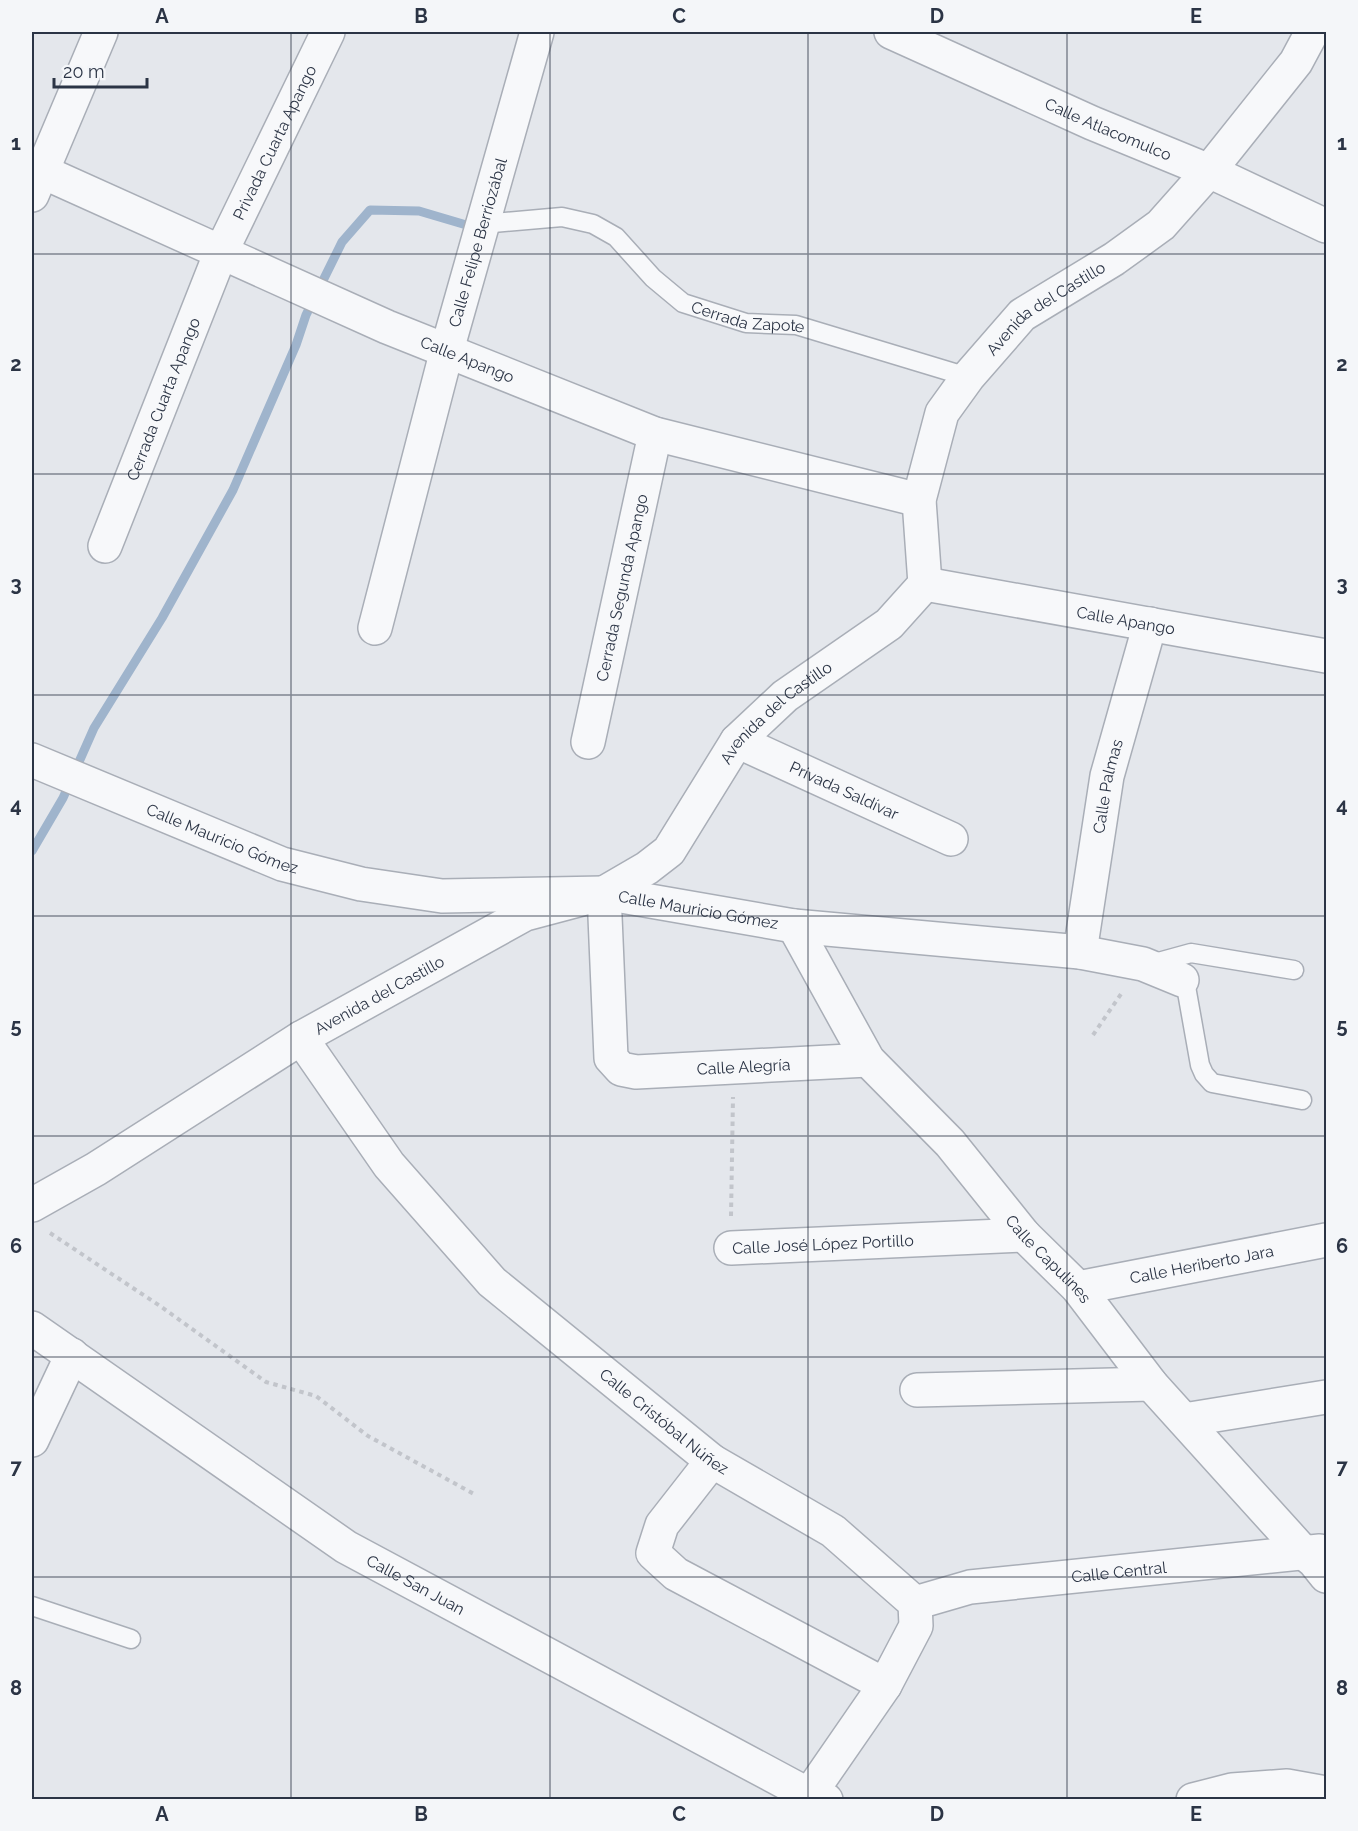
<svg xmlns="http://www.w3.org/2000/svg" width="1358" height="1831" viewBox="0 0 1358 1831" font-family="Raleway,sans-serif">
	<rect width="100%" height="100%" fill="#e4e7ec"/>
	<g fill="none" stroke-linecap="round" stroke-linejoin="round">
		<!-- stream -->
		<path stroke="#9fb4cc" stroke-width="9" d="M32 851 63 798 94 728 162 618 233 490 296 345 306 315 342 242 370 210 419 211 463 224"/>
		<defs>
			<g id="service">
				<path id="s1" d="M482 224 562 217 593 224 616 237 653 278 683 303 746 323 796 325 968 377"/>
				<path d="M1151 964 1191 953 1294 970"/>
				<path d="M1182 980 1187 992 1200 1065 1204 1074 1212 1083 1302 1100"/>
				<path d="M32 1606 131 1639"/>
			</g>
			<g id="minor">
				<path id="s2" d="M891 32 1092 123 1209 171 1326 226"/>
				<path id="s3" d="M32 167 387 327 655 434 919 500"/>
				<path d="M32 195 101 32"/>
				<path id="s4" d="M105 546 221 252 328 32"/>
				<path id="s5" d="M925 584 1326 656"/>
				<path id="s6" d="M375 628 447 350 537 32"/>
				<path id="s7" d="M737 741 951 839"/>
				<path id="s8" d="M588 742 655 434"/>
				<path id="s9" d="M32 760 282 864 361 884 442 896 604 893 794 926 1080 952 1143 964 1182 980"/>
				<path id="s10" d="M604 893 611 1058 621 1069 636 1072 868 1060"/>
				<path id="s11" d="M794 926 868 1060 950 1143 1024 1235 1078 1288 1151 1384 1303 1552 1314 1561 1326 1576"/>
				<path id="s12" d="M1080 952 1107 776 1150 624"/>
				<path id="s13" d="M301 1038 389 1165 492 1282 712 1461 833 1531 915 1603 916 1626 885 1685 809 1795"/>
				<path id="s14" d="M32 1205 96 1169 301 1038 525 914 604 893 647 868 669 851 737 741 785 696 889 624 925 584 919 500 942 413 968 377 1022 315 1114 259 1161 225 1209 171 1296 62 1312 32"/>
				<path id="s15" d="M731 1248 1024 1235"/>
				<path id="s16" d="M1078 1288 1326 1240"/>
				<path id="s17" d="M32 1328 346 1547 809 1795 826 1800"/>
				<path d="M917 1390 1151 1384"/>
				<path d="M1184 1420 1326 1397"/>
				<path d="M32 1440 72 1355"/>
				<path d="M712 1461 662 1525 653 1553 676 1574 885 1685"/>
				<path id="s18" d="M915 1603 970 1587 1320 1551"/>
			</g>
			<path id="tertiary" d="M1193 1800 1232 1790 1287 1786 1326 1793"/>
		</defs>
		<!-- service casing -->
		<use href="#service" stroke="#a9aeb7" stroke-width="21"/>
		<!-- minor casing -->
		<use href="#minor" stroke="#a9aeb7" stroke-width="36"/>
		<!-- tertiary casing -->
		<use href="#tertiary" stroke="#a9aeb7" stroke-width="36"/>
		<!-- path -->
		<path stroke="#c2c5cb" stroke-width="4" stroke-dasharray="4.5 4.5" stroke-linecap="butt" d="M1093 1035 1121 994
			M731 1216 733 1097
			M50 1233 160 1306 266 1382 316 1396 368 1436 474 1494"/>
		<!-- service -->
		<use href="#service" stroke="#f7f8fa" stroke-width="18"/>
		<!-- minor -->
		<use href="#minor" stroke="#f7f8fa" stroke-width="33"/>
		<!-- tertiary -->
		<use href="#tertiary" stroke="#f7f8fa" stroke-width="33"/>
	</g>
	<!-- grid -->
	<path fill="none" stroke="#2b3445" stroke-width="1.5" stroke-opacity="0.55" d="M291 32V1800M550 32V1800M808 32V1800M1067 32V1800M32 254H1326M32 474H1326M32 695H1326M32 916H1326M32 1136H1326M32 1357H1326M32 1577H1326"/>
	<g text-anchor="middle" dominant-baseline="central" stroke-width="6" stroke-linejoin="round" paint-order="stroke">
		<!-- street labels -->
		<g font-size="16" fill="#2b3445" stroke="#f4f6f9">
			<text stroke="none"><textPath href="#s2" startOffset="238">Calle Atlacomulco</textPath></text>
			<text stroke="none"><textPath href="#s4" startOffset="438">Privada Cuarta Apango</textPath></text>
			<text stroke="none"><textPath href="#s6" startOffset="399">Calle Felipe Berriozábal</textPath></text>
			<text stroke="none"><textPath href="#s14" startOffset="1431">Avenida del Castillo</textPath></text>
			<text stroke="none"><textPath href="#s1" startOffset="300">Cerrada Zapote</textPath></text>
			<text stroke="none"><textPath href="#s3" startOffset="476">Calle Apango</textPath></text>
			<text stroke="none"><textPath href="#s4" startOffset="158">Cerrada Cuarta Apango</textPath></text>
			<text stroke="none"><textPath href="#s8" startOffset="158">Cerrada Segunda Apango</textPath></text>
			<text stroke="none"><textPath href="#s5" startOffset="204">Calle Apango</textPath></text>
			<text stroke="none"><textPath href="#s14" startOffset="909">Avenida del Castillo</textPath></text>
			<text stroke="none"><textPath href="#s12" startOffset="168">Calle Palmas</textPath></text>
			<text stroke="none"><textPath href="#s7" startOffset="118">Privada Saldívar</textPath></text>
			<text stroke="none"><textPath href="#s9" startOffset="206">Calle Mauricio Gómez</textPath></text>
			<text stroke="none"><textPath href="#s9" startOffset="692">Calle Mauricio Gómez</textPath></text>
			<text stroke="none"><textPath href="#s14" startOffset="406">Avenida del Castillo</textPath></text>
			<text stroke="none"><textPath href="#s10" startOffset="303">Calle Alegría</textPath></text>
			<text stroke="none"><textPath href="#s15" startOffset="92">Calle José López Portillo</textPath></text>
			<text stroke="none"><textPath href="#s11" startOffset="422">Calle Capulines</textPath></text>
			<text stroke="none"><textPath href="#s16" startOffset="126">Calle Heriberto Jara</textPath></text>
			<text stroke="none"><textPath href="#s13" startOffset="532">Calle Cristóbal Núñez</textPath></text>
			<text stroke="none"><textPath href="#s18" startOffset="207">Calle Central</textPath></text>
			<text stroke="none"><textPath href="#s17" startOffset="462">Calle San Juan</textPath></text>
		</g>
	</g>
	<!-- border -->
	<rect width="1358" height="1831" fill="none" stroke="#f4f6f9" stroke-width="66"/>
	<!-- scale -->
	<path d="M54 78v9h93v-9" fill="none" stroke="#2b3445" stroke-width="3"/>
	<text x="63" y="78" font-size="18" fill="#2b3445" stroke="#f4f6f9" stroke-width="4.5" paint-order="stroke">20 m</text>
	<rect x="33" y="33" width="1292" height="1765" fill="none" stroke="#2b3445" stroke-width="2"/>
	<g font-size="20" text-anchor="middle" font-weight="bold" fill="#2b3445">
		<text x="162" y="23">A</text>
		<text x="421" y="23">B</text>
		<text x="679" y="23">C</text>
		<text x="937" y="23">D</text>
		<text x="1196" y="23">E</text>
		<text x="16" y="150">1</text>
		<text x="1342" y="150">1</text>
		<text x="16" y="371">2</text>
		<text x="1342" y="371">2</text>
		<text x="16" y="591">3</text>
		<text x="1342" y="591">3</text>
		<text x="16" y="812">4</text>
		<text x="1342" y="812">4</text>
		<text x="16" y="1033">5</text>
		<text x="1342" y="1033">5</text>
		<text x="16" y="1253">6</text>
		<text x="1342" y="1253">6</text>
		<text x="16" y="1474">7</text>
		<text x="1342" y="1474">7</text>
		<text x="16" y="1695">8</text>
		<text x="1342" y="1695">8</text>
		<text x="162" y="1821">A</text>
		<text x="421" y="1821">B</text>
		<text x="679" y="1821">C</text>
		<text x="937" y="1821">D</text>
		<text x="1196" y="1821">E</text>
	</g>
</svg>
